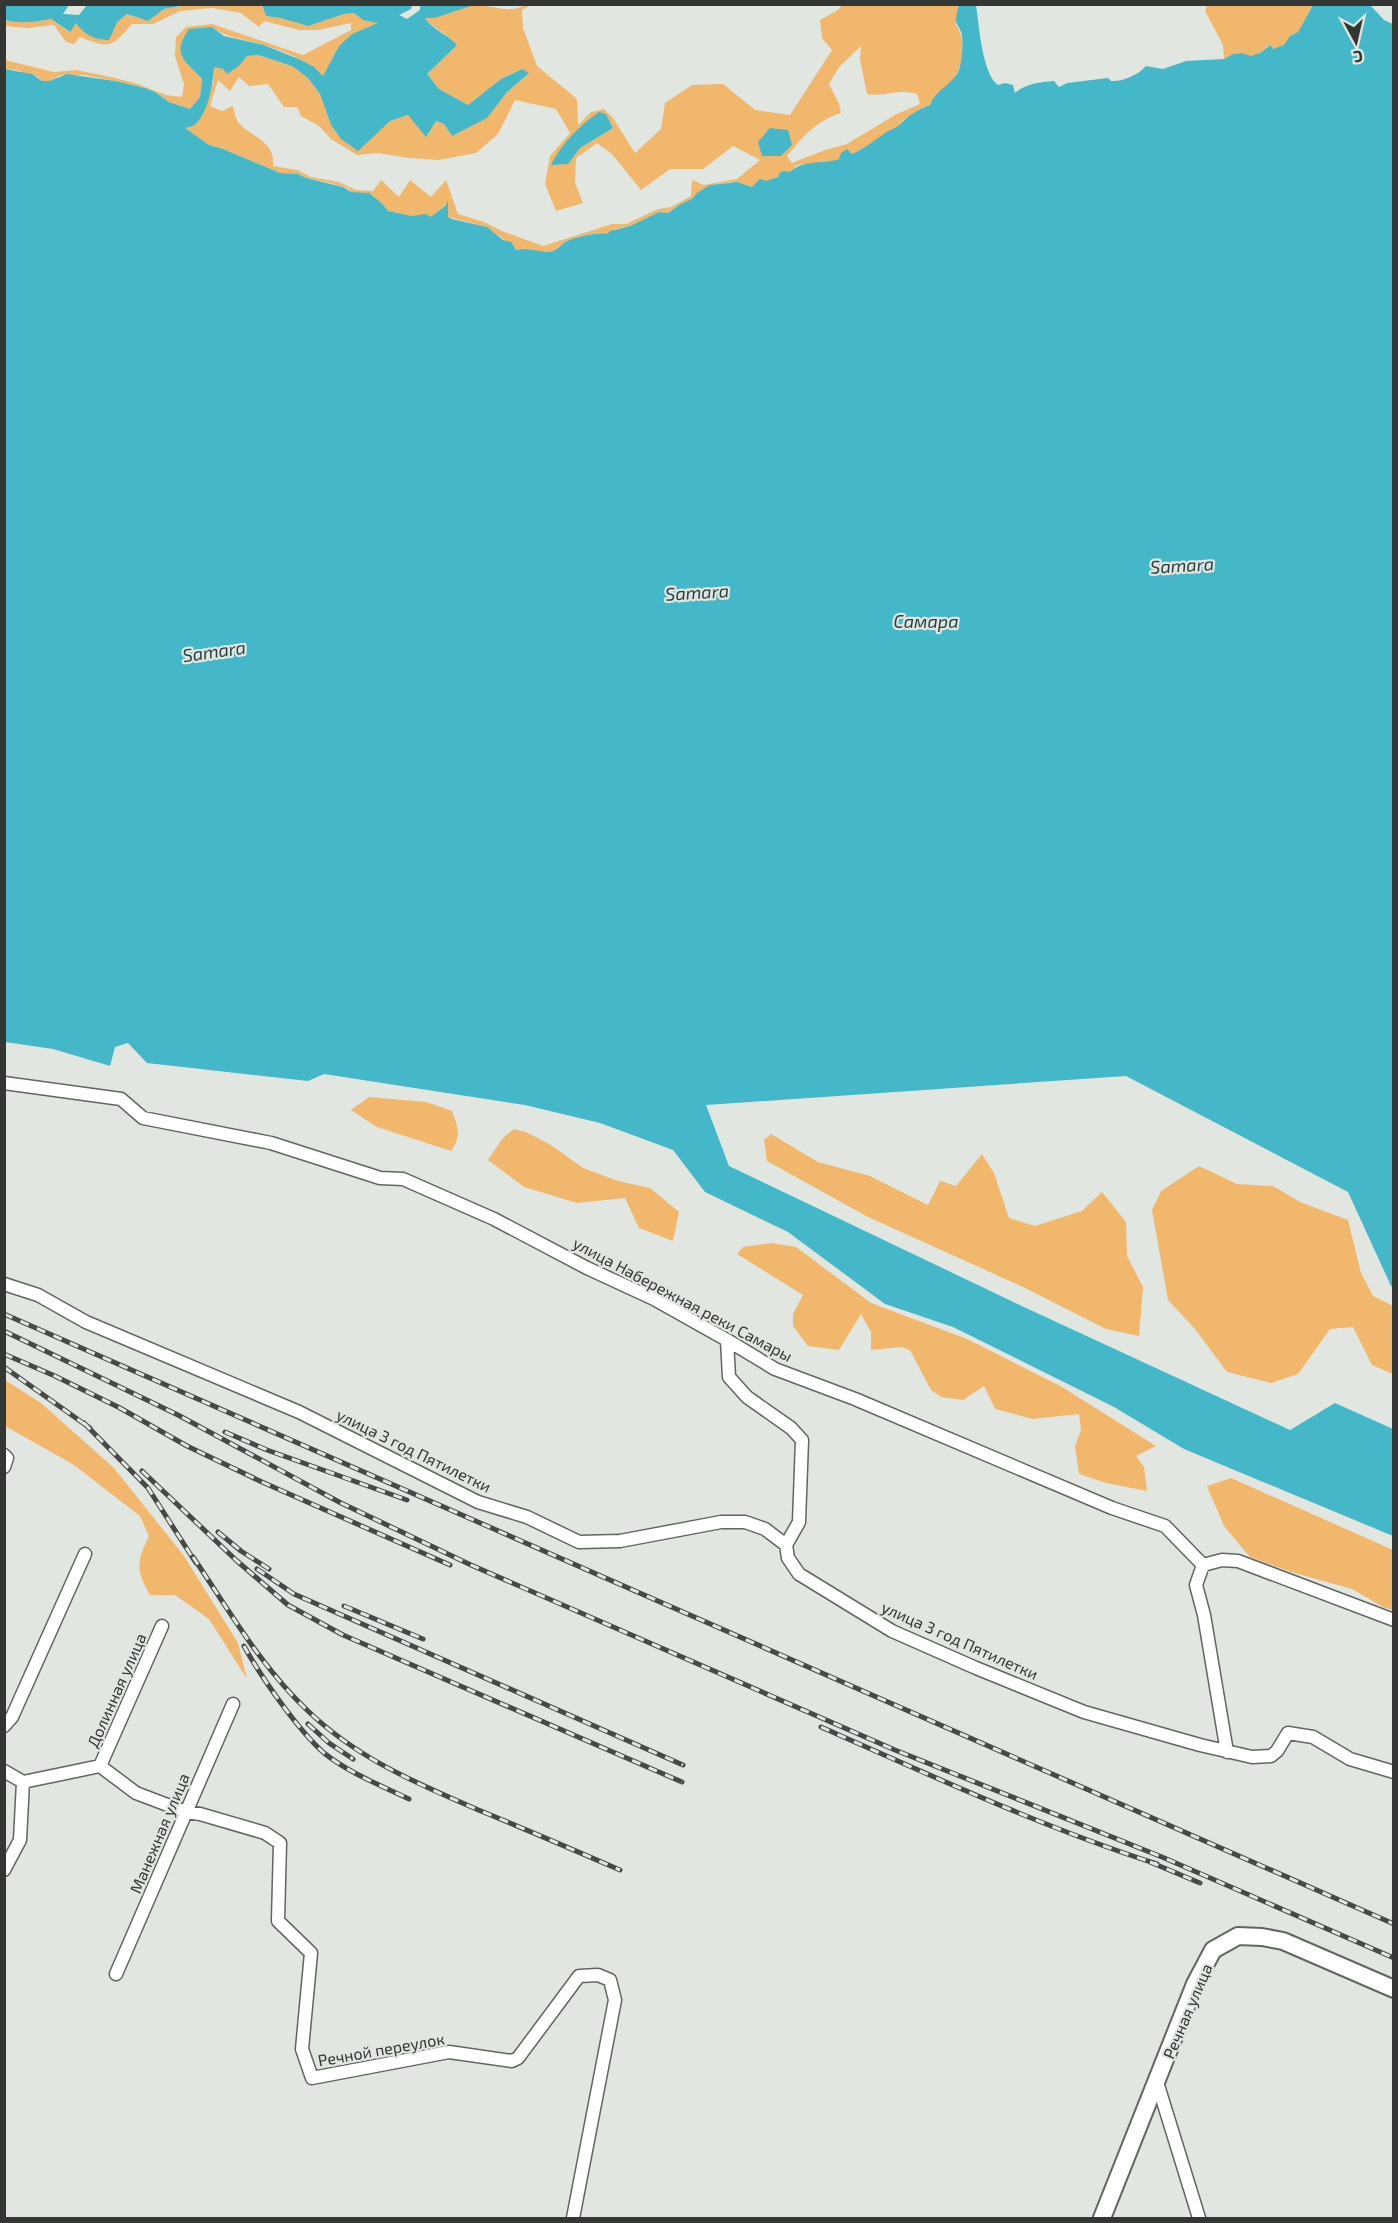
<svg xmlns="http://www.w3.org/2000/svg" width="1398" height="2223" viewBox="0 0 1398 2223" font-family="'Exo 2',sans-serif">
	<rect width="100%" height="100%" fill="#e1e7e0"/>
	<!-- green -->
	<path fill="#f0b76d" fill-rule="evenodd" d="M186 5H262L266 16 280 18 308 26 344 14 354 13 363 20 379 23 352 34 339 46 323 76C307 60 282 50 260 44 243 39 227 38 212 27L181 56 202 79 200 97 190 109 169 102 155 92 145 88 115 81 84 75H61L49 81H42L38 77 16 70 5 69V60L54 72 76 70 111 77 135 83 166 95 182 97 184 84 175 56 176 37 186 27 212 24 303 55 351 30V23L318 30H299L264 21 259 27 241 13 212 8 180 11 153 24H132C111 48 110 49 80 37L74 44 66 42 54 25 27 28 5 26 4 20C21 24 35 22 51 19L69 32 76 22H117L127 14 148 21 164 9Z
		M474 5C488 5 499 10 512 9 519 9 523 5 530 5L522 10 523 28 537 66 577 99 578 125 591 112 604 109 613 118 635 153 661 129 665 103 692 85 723 84 755 110 790 115 832 50 822 38 820 20 838 10 842 5H959L956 25C967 39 963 69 952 81 944 90 934 93 930 105L922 108 902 121 897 127 887 132 879 139 852 154 830 162 797 165 790 172 752 187 731 182 710 185 693 198 679 205 667 213 659 212 630 226 615 229 607 235C596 231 575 237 565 242 561 245 558 249 553 251 543 256 528 246 516 250L498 235 492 233 487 227 448 217V202L431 218 412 216 388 211C384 204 378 203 374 197L351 192 347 188 330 183 306 178 298 174 280 173 223 149 209 145 184 128 213 83 214 67 223 69 239 66 247 56 258 55 292 66 308 78 320 94 331 125 341 139 357 150 390 121 408 115 426 136 436 121 444 124 452 136 486 118 507 92 529 73 521 69 501 79 468 105 439 89 427 74 456 45C447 33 433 29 424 17ZM861 46 860 60 867 94C887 97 896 88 917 94L920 104 895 115 847 144 825 150 792 163 787 156C804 136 814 122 841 113L839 104 829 84 839 67ZM239 77 249 86 268 84 284 107H297L301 116 319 126 331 139 357 155 378 153 409 158 439 160 476 153 498 134 515 100 556 109 570 133 550 156 545 184 556 211 583 203 575 183 576 158 597 143 612 154 641 190 670 169H703L733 146 760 160 737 179 704 185 692 180 691 196 671 207 658 209 626 224H612L543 246 502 231 484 222 458 214 446 180 431 197 410 180 399 197 381 180 373 191 356 190 339 182 311 177 297 170 273 166C276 139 246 136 237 120 235 116 234 110 233 106L222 111 210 106 218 80 230 91ZM606 114 613 128 580 148Z
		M1207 5H1313L1298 32 1290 36 1285 45 1273 49 1269 45C1264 49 1259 55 1252 56 1238 57 1242 48 1224 59L1223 45 1205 11Z
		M369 1097 426 1102 452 1111C458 1128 462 1135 451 1151L377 1127 351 1110Z
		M514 1129 526 1132 551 1145 583 1168 618 1181 650 1188 679 1212 673 1241 639 1228 625 1198 577 1203 524 1187 488 1160 502 1139Z
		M771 1134 818 1162 870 1176 928 1205 940 1181 956 1186 982 1154 994 1173 1009 1218 1035 1226 1082 1211 1102 1192 1126 1222 1127 1256 1143 1287 1139 1336 1106 1329 1021 1286 868 1217 767 1161 764 1140Z
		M1199 1166 1237 1184 1273 1186 1300 1202 1348 1220 1361 1273 1373 1296 1393 1306V1374L1372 1365 1353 1327 1330 1329 1298 1374 1271 1383 1227 1372 1195 1329 1168 1300 1152 1210 1161 1191Z
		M771 1243 796 1247 871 1303 967 1339 1062 1387 1156 1446 1136 1456 1144 1467 1147 1491 1106 1483 1079 1474 1075 1446 1081 1430 1079 1414 1033 1419 995 1409 984 1386 963 1400 941 1397 931 1390 910 1350 902 1347 871 1350V1332L861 1314 839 1350 808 1346 793 1326V1314L803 1295 737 1254 743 1247Z
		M5 1380 41 1403 114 1468 184 1556 238 1643 247 1679 209 1619 175 1595H150C135 1569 137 1562 149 1536L140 1516 74 1465 5 1426Z
		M1231 1478 1393 1550V1610L1383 1607 1352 1589 1291 1572 1250 1557 1224 1526 1207 1486Z"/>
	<!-- water -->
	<path fill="#44b7c8" d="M4 5H69L63 14 79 15 87 5H186L164 9 148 21 127 14 117 22 109 40C93 39 86 36 76 23L70 32 51 19C35 22 21 24 5 20Z
		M262 5H412L411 9 399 15 407 19 420 10V5H474L434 18H425C433 30 447 34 457 45L427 74 439 89 468 105 501 79 522 69 529 73 507 92 487 118 452 136 444 124 436 121 426 137 408 115 390 121 358 151 341 139 331 125 320 94 308 78 292 66 258 55 247 56 239 66 227 74 223 69 214 67C213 83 208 116 193 126 191 127 187 127 185 128L209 145 223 149 280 173 298 174 306 178 343 187 351 192 369 193C375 198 384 204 388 211L412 216 426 214 431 217 446 205 448 200V217L452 219 487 227 503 240 511 242 516 250C529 246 544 255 553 251 558 249 561 245 565 242 575 237 596 232 607 234L610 231 630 226 659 212 668 213 679 205 693 198 697 193 710 185 737 182 752 187 760 179 766 181 778 177 780 172 784 171 790 172C803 159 822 165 839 159L841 153 847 149 852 154C865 148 874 141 885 133 889 130 894 129 898 126 908 116 916 110 930 105 935 91 950 85 957 74 962 68 964 38 961 32 959 26 956 25 956 19 956 14 958 9 959 5H976C979 24 982 74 998 85L1005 83 1013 85 1015 93C1025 84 1040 82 1054 81L1059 87 1067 83 1108 78 1111 81C1122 82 1138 75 1146 66L1163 69 1186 61 1224 59 1233 54 1242 53 1251 56 1260 53 1270 45 1273 49 1284 45 1290 36 1298 32 1313 5H1370L1384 20 1393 24V1287L1391 1286 1348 1192 1126 1076 706 1105 729 1166 1026 1308 1290 1430 1335 1403 1393 1429V1536L1184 1449 1114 1407 953 1327 885 1304 788 1232 705 1192 673 1150 600 1123 525 1105 324 1074 308 1081 147 1063 128 1043 115 1047 110 1066 53 1049 5 1042V69L32 74 42 81H49L67 74 115 81 145 88 155 92 169 102 190 109 200 97 202 79C184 59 171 55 189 29L212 27 224 36 264 45 301 60 314 67 323 76 339 46 352 34 378 23 363 20 354 13 344 14 308 26 280 18 266 16Z
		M599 112 606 114 613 128 580 148 568 164 551 165C561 144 580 125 599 112Z
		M770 128 788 130 792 145 781 156H762L758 142Z"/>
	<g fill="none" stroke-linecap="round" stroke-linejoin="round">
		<defs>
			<path id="street" d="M4 1083 121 1099 143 1118 271 1143 380 1178 403 1179 494 1219 587 1268 654 1299 727 1340 775 1369 855 1399 1112 1508 1165 1526 1203 1565 1222 1560 1238 1561 1394 1620
				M4 1284 38 1295 86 1322 299 1412 478 1502 527 1517 579 1542 620 1541 721 1522H745L765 1529 786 1545 788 1558 799 1574 892 1631 976 1668 1084 1712 1200 1745 1252 1757 1271 1756 1277 1751 1288 1733 1313 1737 1350 1759 1394 1772
				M727 1340 729 1377 747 1397 791 1428 802 1440 799 1522 786 1545
				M4 1455 7 1458 4 1467
				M1203 1565 1196 1585 1204 1615 1227 1752
				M4 1726 12 1717 85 1554
				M100 1766 162 1626
				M4 1771 23 1782 100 1766 136 1793 186 1812 200 1814 265 1833 280 1843 278 1921 311 1953 302 2049 312 2078 449 2052 512 2061 518 2058 579 1976 598 1975 610 1980 615 2000 573 2218
				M4 1870 20 1840 23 1782
				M116 1974 233 1704
				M1157 2082 1199 2218"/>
			<path id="secondary" d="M1102 2218 1195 1984 1213 1950 1238 1936 1262 1937 1283 1941 1394 1989"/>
		</defs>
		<!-- street casing -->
		<use href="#street" stroke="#616660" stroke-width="15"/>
		<!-- secondary casing -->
		<use href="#secondary" stroke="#616660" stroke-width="20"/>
		<!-- street -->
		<use href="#street" stroke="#fff" stroke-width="12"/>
		<!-- secondary -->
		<use href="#secondary" stroke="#fff" stroke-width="16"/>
		<defs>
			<path id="rail" d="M4 1314 1394 1924
				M4 1331 178 1415 341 1503 471 1565 895 1750 1162 1857 1394 1958
				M4 1354 55 1376 120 1408 187 1446 262 1482 450 1565
				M4 1367 90 1428
				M84 1423 148 1488 196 1563
				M225 1432 267 1450 407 1500
				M142 1471 237 1561 288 1605 343 1635 682 1782
				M218 1532 241 1551 269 1569
				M193 1557C229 1610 261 1667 308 1711 358 1759 418 1784 481 1811 527 1830 574 1850 620 1870
				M257 1569 294 1594 683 1765
				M344 1606 423 1639
				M244 1646C261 1677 298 1730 324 1753 349 1773 380 1785 409 1799
				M308 1724 329 1743 353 1759
				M821 1727C932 1776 1042 1827 1157 1864
				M1150 1862 1200 1883"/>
		</defs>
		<!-- rail casing -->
		<use href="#rail" stroke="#464946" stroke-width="5"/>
		<!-- rail -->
		<use href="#rail" stroke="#e1e7e0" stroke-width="3" stroke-dasharray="9" stroke-linecap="butt"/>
	</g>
	<g text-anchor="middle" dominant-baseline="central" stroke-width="4.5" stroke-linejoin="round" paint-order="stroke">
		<!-- street labels -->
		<g font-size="16" fill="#343634" stroke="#e1e7e0">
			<text transform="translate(683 1299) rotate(28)">улица Набережная реки Самары</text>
			<text transform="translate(414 1450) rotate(26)">улица 3 год Пятилетки</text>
			<text transform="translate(960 1640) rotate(24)">улица 3 год Пятилетки</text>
			<text transform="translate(116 1690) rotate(-66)">Долинная улица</text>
			<text transform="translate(159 1833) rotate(-67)">Манежная улица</text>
			<text transform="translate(1187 2011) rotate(-67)">Речная улица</text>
			<text transform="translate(381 2049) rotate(-10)">Речной переулок</text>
		</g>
		<!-- water labels -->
		<g font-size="18" font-style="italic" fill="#264044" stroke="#e1e7e0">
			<text transform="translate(1182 565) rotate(-3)">Samara</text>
			<text transform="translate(697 592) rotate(-3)">Samara</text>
			<text x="926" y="621">Самара</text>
			<text transform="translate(214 651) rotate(-8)">Samara</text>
		</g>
	</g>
	<!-- border -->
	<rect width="1398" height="2223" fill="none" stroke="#343634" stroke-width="12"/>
	<!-- north arrow -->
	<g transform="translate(1356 42) rotate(172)" stroke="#e1e7e0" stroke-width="4.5" paint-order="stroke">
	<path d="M0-4.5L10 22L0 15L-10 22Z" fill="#343634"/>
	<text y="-9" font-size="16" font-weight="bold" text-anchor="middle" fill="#343634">С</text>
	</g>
</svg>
